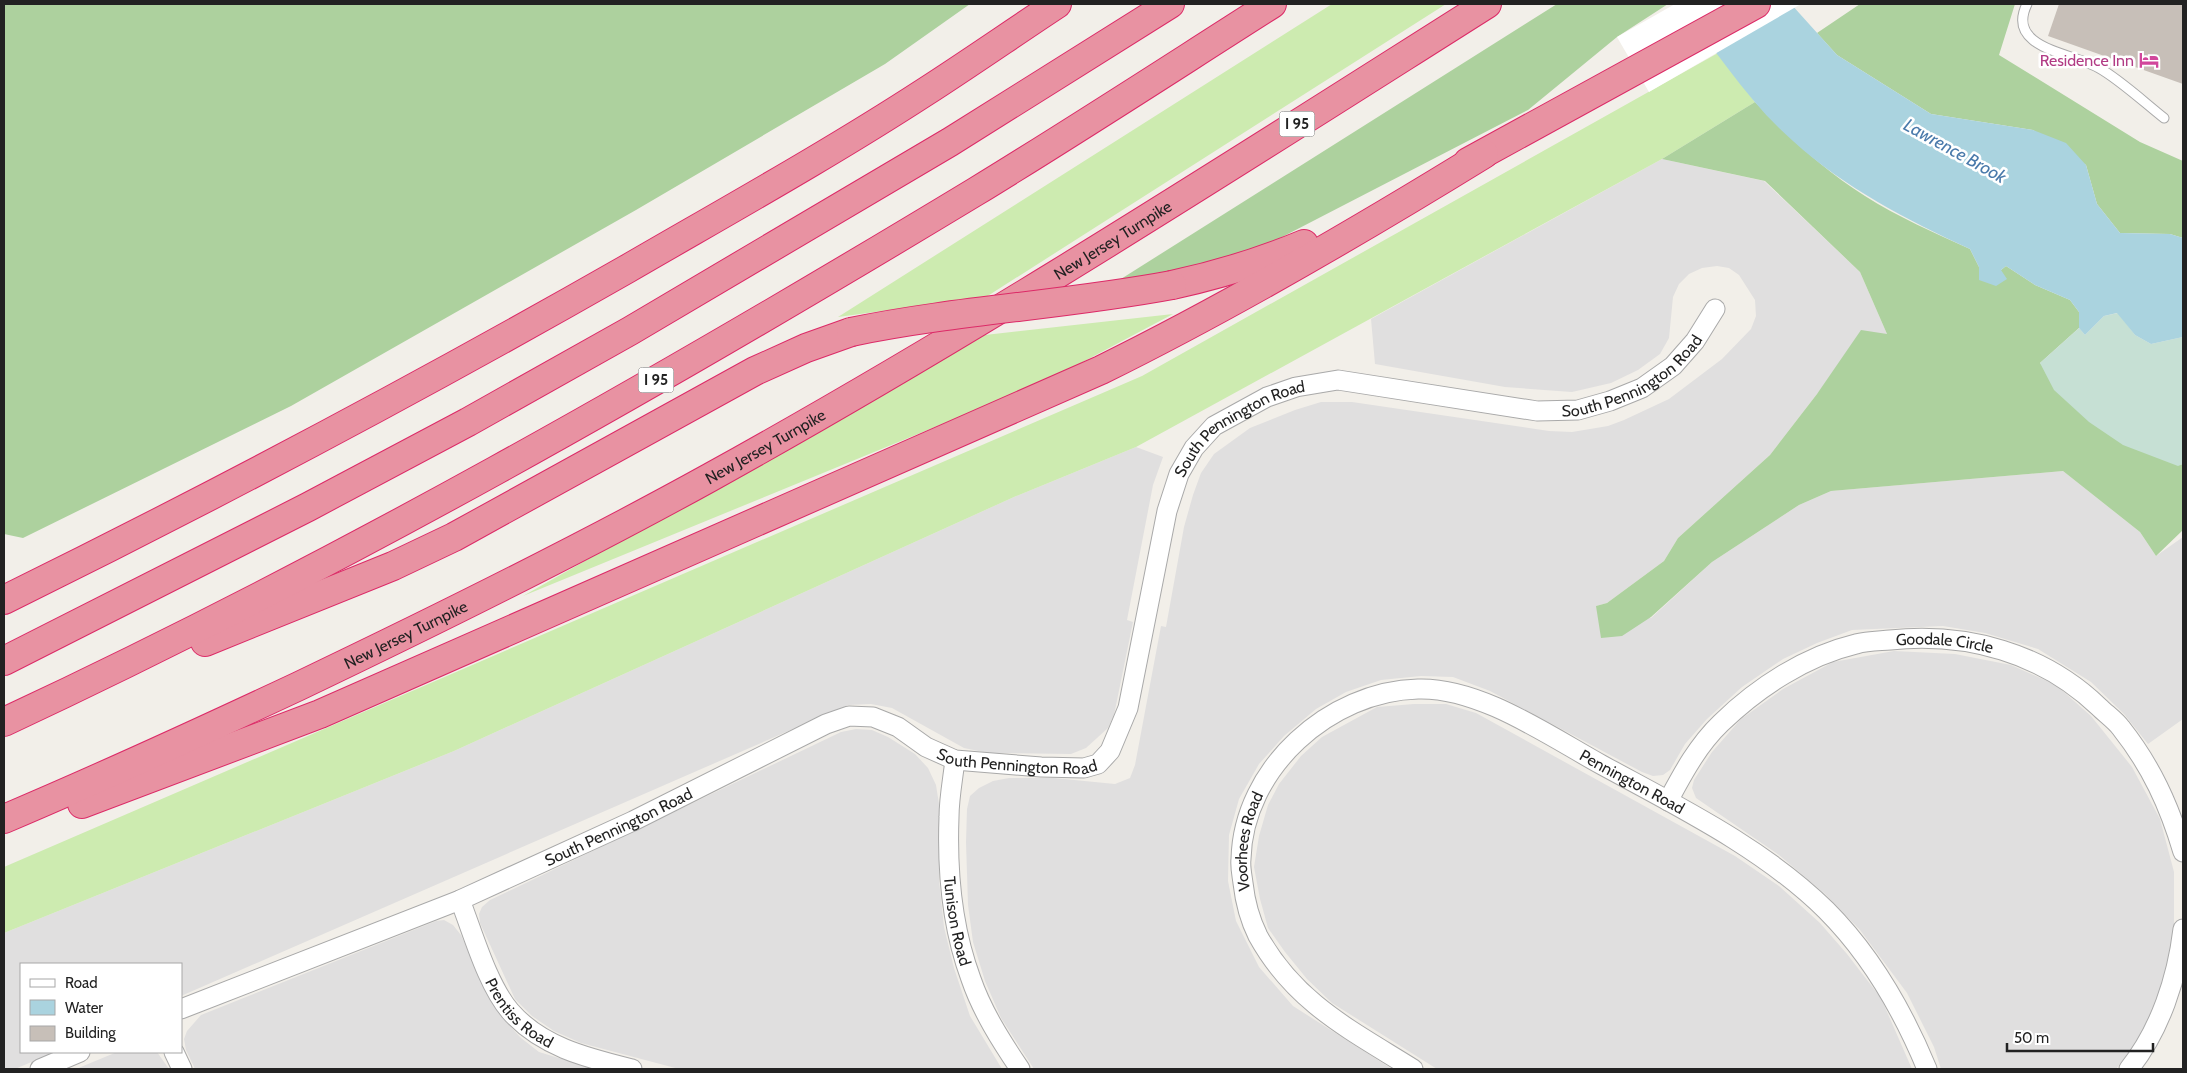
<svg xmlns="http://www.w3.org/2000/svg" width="2187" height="1073" viewBox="0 0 2187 1073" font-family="Cabin,sans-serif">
	<rect width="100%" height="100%" fill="#f2efe9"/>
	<!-- residential -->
	<path fill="#e0dfdf" d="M1662 159 1764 181 1860 272 1887 334 1817 394 1770 455 1678 538 1664 561 1607 603 1596 606 1651 618 1712 562 1799 505 1831 491 2063 471 2140 532 2156 556 2183 537V719L2148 744 2124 714 2091 682 2038 649 1985 633 1943 626 1852 630 1817 643 1783 659 1742 687 1707 719 1685 744 1670 770 1663 775 1653 776 1642 772 1490 691 1453 677 1421 676 1381 680 1346 692 1316 709 1284 736 1259 764 1239 799 1229 835 1228 881 1236 921 1259 967 1293 1006 1392 1069H1034L1001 1018 985 981 973 942 968 905 966 842 967 809 970 796 979 788 993 781 1009 778H1054L1115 784 1130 778 1135 765 1161 626 1166 627 1184 527 1193 495 1201 473 1214 454 1250 428 1295 410 1321 402H1352L1549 431 1572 432 1608 426 1624 420 1669 399 1722 359 1751 329 1756 316 1755 300 1739 275 1729 268 1717 266 1702 268 1689 274 1679 284 1673 297 1669 338 1660 354 1638 370 1611 383 1572 392 1544 390 1505 387 1375 364 1371 319Z
		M1136 447 1163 457 1153 485 1127 620 1133 622 1114 715 1108 728 1086 748 1071 754 988 753 964 748 892 708 871 704 848 705 181 996V964H21V1052H55L15 1069H4V933L454 751 1014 497Z
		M1894 651 1955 654 2011 665 2056 685 2091 716 2132 767 2160 819 2174 872V934L2165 984 2143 1034 2116 1069H1941L1934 1047 1907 993 1860 930 1825 894 1779 855 1696 798 1692 788 1694 780 1712 752 1741 719 1783 689 1833 662Z
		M1414 704H1446L1476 713 1735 856 1779 886 1820 923 1847 954 1881 998 1912 1069H1437L1332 1003 1307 979 1285 952 1268 928 1260 899 1254 867 1259 836 1268 805 1279 784 1301 756 1322 737 1377 707Z
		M856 729 872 730 888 737 915 754 928 768 936 785 939 804V880L944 927 954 968 970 1016 1002 1069H679L581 1043 554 1031 532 1016 515 999 480 923 479 914 482 907 490 900 841 732Z
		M444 920 453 925 461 935 492 1002 507 1023 521 1038 539 1052 595 1069H195L186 1050 184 1039 187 1031 201 1015 436 921Z
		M117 1052H157L169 1069H76Z"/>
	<!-- grass -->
	<path fill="#cdebb0" d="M1332 4H1446L986 297 838 317Z
		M1718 53 1755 102 1662 159 1136 447 1014 497 454 751 4 933V867L1142 376Z
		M1173 314 1045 382 523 596 985 335Z"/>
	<!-- forest -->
	<path fill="#add19e" d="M4 4H970L885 64 636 210 291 406 23 538 4 534Z
		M1557 4H1668L1617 37 1528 110 1255 251 1113 284Z
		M1860 4H2015L1999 55 2140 142 2183 161V238L2170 234 2120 233 2097 204 2086 165 2033 130 1931 114 1837 55 1817 33Z
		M1755 102C1788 137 1824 170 1865 196 1898 217 1935 233 1970 249L1979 267 2001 270 2006 266 2035 285 2070 300 2079 312V328L2040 363 2178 465 2183 464V530L2156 556 2140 532 2063 471 1831 491 1799 505 1712 562 1651 617 1622 636 1601 638 1596 606 1607 603 1664 561 1678 538 1770 455 1817 394 1861 330 1887 334 1860 272 1765 181 1662 159Z"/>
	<!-- wetland -->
	<path fill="#c6e0d4" d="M2118 313 2135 335 2151 344 2183 337V464L2178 466 2123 445 2089 422 2054 390 2040 363 2079 328 2085 335 2104 316Z"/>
	<!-- water -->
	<path fill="#aad3df" d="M1679 4H1791L1837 55 1931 114 2033 130 2066 143 2086 165 2097 204 2120 233 2170 234 2183 238V337L2151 344 2135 335 2117 313 2104 316 2085 335 2079 328V312L2070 300 2035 285 2006 266 2001 270 2007 279 1996 286 1979 280V267L1970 249C1907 220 1845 188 1793 141 1748 102 1716 50 1679 4Z"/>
	<!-- pier -->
	<path fill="#fff" d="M1675 4H1801L1649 92 1617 37Z"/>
	<!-- building -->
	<path fill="#c7bfb8" d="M2059 4H2183V84L2048 36Z"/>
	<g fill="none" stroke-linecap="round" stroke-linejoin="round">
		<defs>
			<path id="service" d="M2027 4C2005 49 2073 53 2099 68 2119 79 2145 103 2164 118"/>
			<g id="minor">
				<path id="s1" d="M955 760C953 778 949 798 949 817 947 870 952 928 971 979 982 1011 1001 1041 1020 1069"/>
				<path id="s2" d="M1668 801C1683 773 1698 745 1721 723 1758 687 1806 656 1856 644 1867 641 1879 641 1890 640 1967 632 2043 653 2099 707 2106 714 2115 720 2121 728 2151 766 2169 805 2183 852"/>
				<path id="s3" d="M460 900C473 933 487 984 510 1011 541 1047 588 1058 632 1069"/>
				<path id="s4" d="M181 1009 460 900 633 821 826 724 849 716 873 717 898 727 926 747 955 760 1041 767 1084 768 1098 764 1110 751 1128 708 1167 511 1179 474 1194 448 1214 426 1267 397 1296 387 1338 380 1537 411 1578 410 1610 401 1642 388 1673 366 1695 341 1715 309"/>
				<path d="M174 1052 182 1069"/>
				<path d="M40 1069 80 1052"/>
				<path id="s5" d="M1413 1069C1351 1030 1295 1003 1258 936 1250 920 1245 901 1243 883 1242 875 1240 867 1241 859 1243 768 1330 691 1418 689 1480 687 1549 736 1602 765 1679 807 1763 848 1826 910 1871 955 1903 1011 1927 1069"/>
				<path d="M2129 1069C2160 1030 2177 979 2183 929"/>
			</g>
			<g id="motorway">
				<path d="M1468 162 1756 4"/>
				<path d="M1172 285C1218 275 1261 262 1304 244"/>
				<path d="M4 600C215 496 422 386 627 269 727 211 828 155 925 92 970 63 1013 33 1057 4"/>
				<path d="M205 642 393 566 454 537 755 371 806 348 851 332"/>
				<path d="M4 661 308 507 468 422 630 331 950 142 1170 4"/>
				<path d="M4 722C338 566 659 383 975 192 1075 131 1173 67 1272 4"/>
				<path d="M82 804 320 714 1101 370C1233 305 1359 231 1484 154"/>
				<path id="s6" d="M4 819C103 777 201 732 299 686 437 620 575 552 709 478 975 331 1231 166 1487 4"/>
			</g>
		</defs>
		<!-- service casing -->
		<use href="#service" stroke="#a9a9a9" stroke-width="11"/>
		<!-- minor casing -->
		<use href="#minor" stroke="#a9a9a9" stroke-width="21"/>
		<!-- motorway casing -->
		<use href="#motorway" stroke="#dc2a67" stroke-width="30"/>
		<!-- service -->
		<use href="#service" stroke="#fff" stroke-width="9"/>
		<!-- minor -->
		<use href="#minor" stroke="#fff" stroke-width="19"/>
		<!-- motorway -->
		<use href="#motorway" stroke="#e892a2" stroke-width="28"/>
		<defs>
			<path id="motorway-bridge" d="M851 332C957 310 1066 305 1172 285"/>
		</defs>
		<!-- motorway-bridge casing -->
		<use href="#motorway-bridge" stroke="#dc2a67" stroke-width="30" stroke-linecap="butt"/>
		<!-- motorway-bridge -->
		<use href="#motorway-bridge" stroke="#e892a2" stroke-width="28"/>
	</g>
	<!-- icons -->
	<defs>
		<symbol id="hotel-bare" viewBox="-9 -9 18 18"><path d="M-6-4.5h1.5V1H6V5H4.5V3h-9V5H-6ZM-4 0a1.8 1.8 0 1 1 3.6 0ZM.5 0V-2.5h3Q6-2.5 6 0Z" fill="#d1479c" stroke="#fff" stroke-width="2.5" paint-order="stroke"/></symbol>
	</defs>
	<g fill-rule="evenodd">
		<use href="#hotel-bare" x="2135" y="46" width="28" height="28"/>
	</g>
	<g text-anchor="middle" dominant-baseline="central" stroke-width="5" stroke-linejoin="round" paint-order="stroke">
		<!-- shield labels -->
		<g fill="#fff" stroke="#646464" stroke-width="1">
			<rect x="1279.5" y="111.5" width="35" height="25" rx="4"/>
			<rect x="638.5" y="367.5" width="35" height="25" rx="4"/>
		</g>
		<g font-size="15" font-weight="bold" fill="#222">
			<text x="1297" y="124">I 95</text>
			<text x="656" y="380">I 95</text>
		</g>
		<!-- hotel labels -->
		<g font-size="16" fill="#b23c85" stroke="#fff" text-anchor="end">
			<text x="2134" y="60">Residence Inn</text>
		</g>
		<!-- street labels -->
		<g font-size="16" fill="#222" stroke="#fff">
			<text stroke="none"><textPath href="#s6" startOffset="1252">New Jersey Turnpike</textPath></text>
			<text stroke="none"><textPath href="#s4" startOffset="1795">South Pennington Road</textPath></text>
			<text stroke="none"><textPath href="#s4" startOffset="1374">South Pennington Road</textPath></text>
			<text stroke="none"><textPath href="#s6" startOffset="848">New Jersey Turnpike</textPath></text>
			<text stroke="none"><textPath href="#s6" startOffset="442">New Jersey Turnpike</textPath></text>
			<text stroke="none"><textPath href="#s2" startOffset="342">Goodale Circle</textPath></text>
			<text stroke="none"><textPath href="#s4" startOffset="909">South Pennington Road</textPath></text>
			<text stroke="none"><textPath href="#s5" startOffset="791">Pennington Road</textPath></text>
			<text stroke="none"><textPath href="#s4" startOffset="474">South Pennington Road</textPath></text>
			<text stroke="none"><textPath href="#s5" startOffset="305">Voorhees Road</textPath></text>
			<text stroke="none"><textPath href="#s1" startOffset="162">Tunison Road</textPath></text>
			<text stroke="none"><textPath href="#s3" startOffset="130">Prentiss Road</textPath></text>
		</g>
		<!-- water labels -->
		<g font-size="18" font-style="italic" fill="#4a7aab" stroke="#fff">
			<text transform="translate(1955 151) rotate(29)">Lawrence Brook</text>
		</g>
	</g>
	<!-- border -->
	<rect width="2187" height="1073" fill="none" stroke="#222222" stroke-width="10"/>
	<!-- legend -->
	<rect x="20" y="963" width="162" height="90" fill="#ffffff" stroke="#a7a7a7"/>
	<rect x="30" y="979" width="25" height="8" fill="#ffffff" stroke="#a7a7a7"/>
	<text x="65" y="988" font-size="15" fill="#222222">Road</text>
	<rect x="30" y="1000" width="25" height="15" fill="#aad3df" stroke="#a7a7a7"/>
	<text x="65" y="1013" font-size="15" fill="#222222">Water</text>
	<rect x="30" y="1026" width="25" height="15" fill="#c7bfb8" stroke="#a7a7a7"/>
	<text x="65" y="1038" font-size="15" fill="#222222">Building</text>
	<!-- scale -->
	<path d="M2007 1043v8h146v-8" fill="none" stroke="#222222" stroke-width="2.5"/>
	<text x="2014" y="1043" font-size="15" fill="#222222" stroke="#ffffff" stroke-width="4" paint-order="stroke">50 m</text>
</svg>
